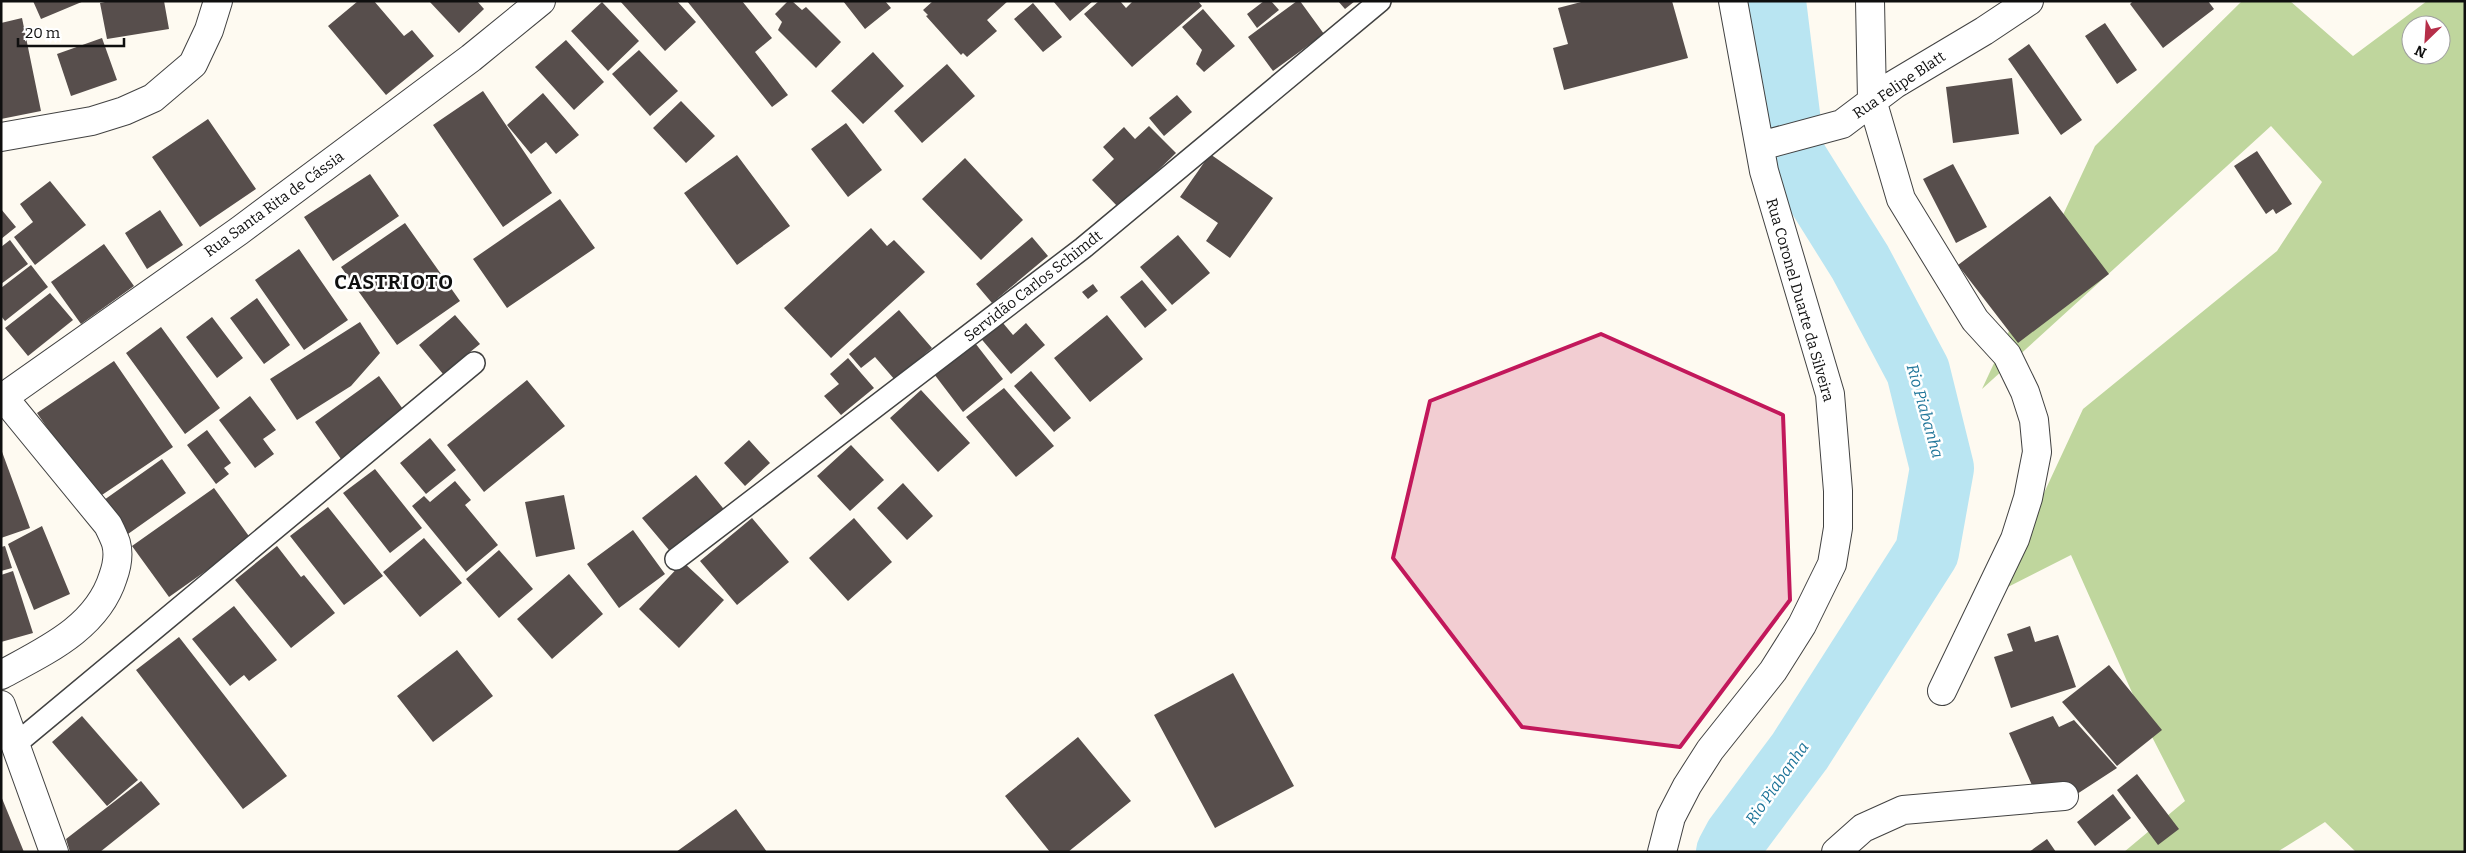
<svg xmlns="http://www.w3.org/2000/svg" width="2466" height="853" viewBox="0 0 2466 853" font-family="Bitter,serif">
	<rect width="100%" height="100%" fill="#fefaf1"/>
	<!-- forest -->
	<path fill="#bfd69d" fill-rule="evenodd" d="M2242 1H2290L2353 56 2427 1H2465V852H2356L2325 822 2277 852H2124L2185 801 2150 733 2071 555 1998 592 2083 409 2277 251 2322 182 2271 126 1982 389 2095 146ZM2411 25H2441V55H2411Z"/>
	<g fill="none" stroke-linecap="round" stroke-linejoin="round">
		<!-- river -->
		<path stroke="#b9e5f2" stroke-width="64" d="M1728 852 1736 837 1800 751 1927 552 1942 468 1918 371 1860 262 1793 155 1774 1"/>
	</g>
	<!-- building -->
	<path fill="#574e4c" d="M33 1H84L41 19Z
		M110 1H164L169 29 107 39 100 3Z
		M358 1H374L404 36 412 30 434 56 386 95 328 26Z
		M429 1H477L484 9 459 33Z
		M620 1H677L696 22 665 51Z
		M687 1H742L772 38 755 52 788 95 772 107Z
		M788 1H792L802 10 806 7 841 42 816 68 778 30 782 22 775 14Z
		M843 1H885L891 8 865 29Z
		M933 1H1008L987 20 997 31 967 57 963 53 961 55 926 16 928 15 923 10Z
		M1053 1H1093L1070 21Z
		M1099 1H1120L1126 8 1133 1H1198L1202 6 1132 67 1084 14Z
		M1264 1H1271L1279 10 1257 28 1247 14Z
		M1297 1H1300L1324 34 1273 71 1248 37Z
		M1338 1H1355L1345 9Z
		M1585 1H1672L1688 58 1564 90 1553 48 1568 44 1558 8Z
		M2133 1H2208L2214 9 2163 48 2130 4Z
		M602 2 639 41 608 71 571 31Z
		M1033 3 1062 37 1043 52 1014 19Z
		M1203 9 1235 46 1204 72 1196 64 1202 50 1182 27Z
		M22 18 41 111 1 119V23Z
		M2105 23 2137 70 2117 84 2085 36Z
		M102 38 117 80 71 96 57 54Z
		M566 40 604 82 574 110 535 67Z
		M2029 44 2082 120 2061 135 2008 59Z
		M639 50 678 91 650 116 612 74Z
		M873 52 904 86 863 124 831 91Z
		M947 64 975 96 922 143 894 111Z
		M2012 78 2019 134 1953 143 1946 87Z
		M483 91 552 193 503 227 433 125Z
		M543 93 579 135 556 154 546 142 531 154 507 125Z
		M1177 95 1192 112 1164 136 1149 118Z
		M681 101 715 136 686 163 653 128Z
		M208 119 256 189 200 227 152 157Z
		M846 123 882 170 848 197 811 149Z
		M1149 126 1176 153 1119 208 1092 180 1114 159 1103 147 1124 127 1135 139Z
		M2257 151 2292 204 2276 214 2273 209 2266 214 2234 166Z
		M1210 154 1273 198 1230 258 1206 241 1218 223 1180 197Z
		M737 155 790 226 737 265 684 193Z
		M965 158 1023 220 981 260 922 199Z
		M1953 164 1987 227 1956 243 1923 179Z
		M370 174 399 216 333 261 304 217Z
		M50 181 86 225 35 265 14 237 33 222 20 204Z
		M2050 196 2109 274 2018 343 1958 265Z
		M560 199 595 248 507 308 473 259Z
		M1 209 16 227 1 239Z
		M160 210 183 245 147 269 125 233Z
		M405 223 460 301 397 345 341 267Z
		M871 228 887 246 894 240 925 272 831 358 784 308Z
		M1178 235 1210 273 1172 305 1140 267Z
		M1032 237 1048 256 992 303 976 284Z
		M10 240 28 264 1 284V247Z
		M104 244 134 286 81 324 51 282Z
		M299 249 348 320 304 350 255 280Z
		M31 265 48 287 5 321 1 316V288Z
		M1142 280 1167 310 1145 328 1120 297Z
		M1093 284 1098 291 1088 299 1082 292Z
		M50 293 73 320 28 356 5 328Z
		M257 298 290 345 264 364 230 318Z
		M899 310 932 348 895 380 875 357 861 368 849 354Z
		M455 315 480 344 443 374 419 345Z
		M1107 315 1143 359 1090 402 1054 358Z
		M212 317 243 358 217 378 186 337Z
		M998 317 1013 335 1026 323 1045 345 1011 374 978 335Z
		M360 322 380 353 351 386 297 420 270 379Z
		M161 327 220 408 185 434 126 353Z
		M972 339 1003 379 963 412 931 370Z
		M848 358 874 388 841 415 824 396 839 384 830 374Z
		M114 361 173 447 96 499 37 413Z
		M1031 371 1071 418 1054 432 1014 386Z
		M379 376 405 412 341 459 315 422Z
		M527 380 565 426 484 492 447 445Z
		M1004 388 1054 446 1016 477 966 417Z
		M921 390 970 443 938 472 890 418Z
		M250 396 276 430 263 439 274 454 255 468 219 420Z
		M207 430 231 463 224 468 229 474 216 484 187 445Z
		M430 438 456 470 426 494 400 463Z
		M749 440 770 463 745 486 724 463Z
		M851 445 884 480 850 511 817 476Z
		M1 449 30 528 1 538Z
		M162 459 186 493 128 534 104 500Z
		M375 469 422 528 390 553 343 493Z
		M696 475 727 513 674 556 642 518Z
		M455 481 471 500 465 505 498 545 466 572 412 506 424 496 430 502Z
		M903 483 933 516 907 540 877 508Z
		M214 488 251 539 169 597 132 546Z
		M564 495 575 549 536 557 525 502Z
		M328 507 383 576 344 605 290 536Z
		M752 518 789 562 737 605 700 561Z
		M854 518 892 562 848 601 809 558Z
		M42 526 70 594 34 610 8 544Z
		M633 530 665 574 619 608 587 564Z
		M424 538 462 583 420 617 383 572Z
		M5 546 12 568 1 571V547Z
		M277 546 301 577 304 575 335 613 291 648 235 580Z
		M499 550 533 589 499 618 466 579Z
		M683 562 724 600 679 648 639 609Z
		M13 571 33 633 1 642V575Z
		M569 574 603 614 552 659 517 619Z
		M234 606 277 660 249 681 244 675 230 686 192 639Z
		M2030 626 2035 642 2058 635 2076 687 2011 708 1994 657 2013 651 2007 634Z
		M179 637 287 776 243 809 136 670Z
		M457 650 493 696 433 742 397 696Z
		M2109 665 2162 730 2117 766 2062 702Z
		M1233 673 1294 786 1215 828 1154 715Z
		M82 716 138 780 107 806 52 742Z
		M2053 716 2059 727 2074 720 2117 768 2077 794 2071 784 2035 792 2009 733Z
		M1078 737 1131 801 1068 852H1050L1005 796Z
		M2137 774 2179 829 2158 845 2117 790Z
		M141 781 160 804 100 852H70L66 839Z
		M2113 794 2131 818 2095 846 2077 822Z
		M1 796 24 852H1Z
		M736 809 767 852H676Z
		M2047 839 2056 852H2029Z"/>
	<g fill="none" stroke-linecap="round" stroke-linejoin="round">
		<defs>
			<path id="service" d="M676 559 1083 248 1380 1
				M17 743 474 363"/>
			<path id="minor" d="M1870 1 1872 100 1901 199 1975 320 2007 355 2025 392 2034 420 2037 452 2028 498 2015 539 1942 691
				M1 137 92 121 124 111 153 98 193 64 209 30 218 1
				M1760 146 1842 124 1895 84 1984 31 2029 1
				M1 399 239 231 471 58 541 1
				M1 675C45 651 97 628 113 577 117 566 119 554 116 543 114 537 111 531 108 525L4 398
				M1 705 54 852
				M1662 852 1671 817 1687 786 1710 750 1773 671 1802 625 1832 564 1838 528V491L1830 394 1764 171 1733 1
				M1836 852 1863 828 1903 810 2064 796"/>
		</defs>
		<!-- service casing -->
		<use href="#service" stroke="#424242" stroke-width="24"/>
		<!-- minor casing -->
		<use href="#minor" stroke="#424242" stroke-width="30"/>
		<!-- service -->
		<use href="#service" stroke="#fff" stroke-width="21"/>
		<!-- minor -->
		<use href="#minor" stroke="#fff" stroke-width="28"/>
	</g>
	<!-- marked area -->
	<path fill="#c2185b" fill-opacity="0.2" stroke="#c2185b" stroke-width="4" stroke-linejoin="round" d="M1601 334 1783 415 1790 600 1680 747 1522 727 1393 558 1430 401Z"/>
	<g text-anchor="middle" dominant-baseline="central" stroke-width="5" stroke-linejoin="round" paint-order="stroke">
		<!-- street labels -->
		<g font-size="15" fill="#0f0f0f" stroke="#fff">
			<text transform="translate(1899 85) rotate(-34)">Rua Felipe Blatt</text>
			<text transform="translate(274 204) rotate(-36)">Rua Santa Rita de Cássia</text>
			<text transform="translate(1033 286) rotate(-38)">Servidão Carlos Schimdt</text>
			<text transform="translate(1800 300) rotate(74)">Rua Coronel Duarte da Silveira</text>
		</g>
		<!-- water labels -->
		<g font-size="16" font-style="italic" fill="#1f7599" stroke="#fff">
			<text transform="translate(1925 411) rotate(74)">Rio Piabanha</text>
			<text transform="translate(1777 783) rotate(-55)">Rio Piabanha</text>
		</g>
		<!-- district labels -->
		<g font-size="20" font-weight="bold" letter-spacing="1" fill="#0f0f0f" stroke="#fff">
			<text x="394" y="282">CASTRIOTO</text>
		</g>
	</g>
	<!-- border -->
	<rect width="2466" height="853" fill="none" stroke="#0f0f0f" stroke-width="5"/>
	<!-- north arrow -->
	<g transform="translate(2426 40) rotate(205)"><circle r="24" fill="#ffffff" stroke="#9f9f9f"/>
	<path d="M0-4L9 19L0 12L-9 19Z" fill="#b62f49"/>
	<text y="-8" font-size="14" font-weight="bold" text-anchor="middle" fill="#0f0f0f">N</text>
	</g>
	<!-- scale -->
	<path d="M18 38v8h106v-8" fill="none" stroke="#0f0f0f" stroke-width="2.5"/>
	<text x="25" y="38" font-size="15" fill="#0f0f0f" stroke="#ffffff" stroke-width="4" paint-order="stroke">20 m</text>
</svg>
